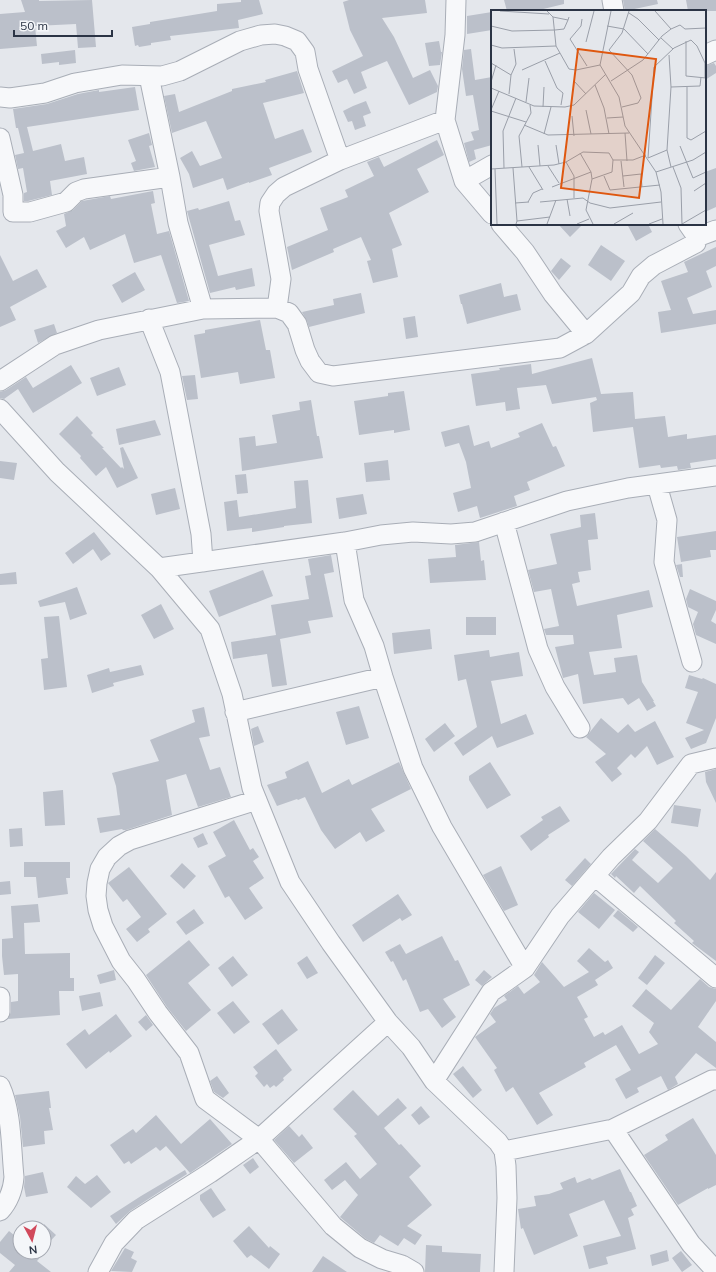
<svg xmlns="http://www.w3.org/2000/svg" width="716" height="1272" viewBox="0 0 716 1272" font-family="Mulish,sans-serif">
	<rect width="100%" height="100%" fill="#e4e7ec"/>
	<!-- building -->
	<path fill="#bbc0ca" d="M21 0H39V1L92 0 96 47 78 48 76 24 35 26 37 46 0 49V14L25 12Z
		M241 0H259L263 14 238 20 239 28 170 36 171 40 151 43V45L139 47 138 45 135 46 132 27 150 24V22L217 11V4L241 2Z
		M349 0H425L427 13 382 18 394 37 413 78 430 70 438 86 437 92 409 105 387 61 361 72 367 88 354 94 347 79 338 83 332 71 363 56 350 30 343 2Z
		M504 0H564V4L535 11H507Z
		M623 0H657L658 4 625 11Z
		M686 0H716V11H688Z
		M492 12V30L467 34V16Z
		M439 41 441 52H442L440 65 429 66 425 43Z
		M471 49 475 80 492 77V145L474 150 476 159 469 162 464 143 474 140 471 132 479 130 473 95 466 96 462 69 464 50Z
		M75 50 76 63 59 65V62L42 64 41 54Z
		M714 63 716 66V73L705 80V66Z
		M297 71 304 93 263 103 275 139 303 129 312 152 269 168 272 175 249 183V182L227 190 223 178 193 188 189 174 180 158 192 151 200 166 222 158 206 121 172 133 164 96 175 94 179 112 232 91V89L266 82 265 80Z
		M135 87 139 110 27 127 33 151 61 144 65 161 84 157 87 174 50 181 52 195 28 201H24V193L27 192 23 168 18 169 15 155 24 153 18 128H16L13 109 47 104 78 94 99 90V92Z
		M366 101 371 113 363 116 366 126 355 130 352 121 348 122 343 111 353 106Z
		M149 133 152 145 149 146 155 167 134 171 131 163 136 161 128 140Z
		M437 140 444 155 417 169 429 192 389 213 402 245 392 249 398 277 373 283 367 261 371 260 361 237 333 249 334 252 292 270 287 247 328 230 320 208 348 197 345 190 374 176 367 162 379 157 384 167Z
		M716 168V207L705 212V172Z
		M153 191 155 203 151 204 157 234 169 231 189 301 177 303 161 255 134 263 125 234 90 250 84 237 66 248 56 231 66 226 64 214 73 210 82 201 110 196 111 199Z
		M229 201 235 221 240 220 245 235 209 245 218 276 252 268 255 286 236 290 235 287 210 293 187 211 198 208 199 210Z
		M558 224H583L570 237Z
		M627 224H648L652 232 636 241Z
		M601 245 625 261 611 281 588 265Z
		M716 247V266L706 271 712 287 687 298 693 314 716 310V324L661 333 658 312 671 310 661 281 688 272 684 262Z
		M0 255 13 281 37 269 47 287 10 307 16 320 0 327Z
		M561 258 571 266 559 280 551 271Z
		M135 272 145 290 122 303 112 285Z
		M501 283 504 297 517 294 521 310 467 324 462 304H461L459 295Z
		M361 293 365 313 309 327 307 321 302 312 334 305 333 299Z
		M415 316 418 337 406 339 403 318Z
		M260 320 266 350H270L275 378 240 384 238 372 201 378 194 335 205 333V330Z
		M54 324 57 333 38 343 34 330Z
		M592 358 601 394 633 392 635 419 665 416 668 437 687 434V439L716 435V459L690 463 691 468 678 470 677 466 661 468 660 465 639 468 633 427 593 432 590 403 597 400 596 397 552 404 546 385 517 388 520 409 506 411 505 402 476 406 471 374 500 370 499 368 531 364 532 374Z
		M71 365 82 383 33 413 18 389 4 399 0 398V392L6 390 26 377 33 388Z
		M119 367 126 385 97 396 90 378Z
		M195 375 198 399 187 400 182 376Z
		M404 391 410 430 394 433V430L359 435 354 401 388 396V393Z
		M311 400 317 436H319L323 458 242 471 239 438 255 436 256 446 277 443 272 415 300 410 299 402Z
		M77 416 93 433 91 435 104 448H102L121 468 122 467 124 469 120 448 123 447 138 478 117 488 106 467 96 476 80 458 81 456 59 434Z
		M155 420 161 435 119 445 116 429Z
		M542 423 553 447 556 446 565 466 527 482 530 490 514 496 517 506 480 518 477 506 458 512 453 493 471 488 466 462 459 443 445 447 441 432 469 425 474 446 489 441 491 448 520 437 518 433Z
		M388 460 390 480 366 482 364 463Z
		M0 461 17 463 14 480 0 478Z
		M246 474 248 493 237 494 235 475Z
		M308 480 312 523 284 526V527L252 532V528L227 531 224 502 237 500 239 517 296 508 294 481Z
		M175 488 180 509 156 515 151 494Z
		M363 494 367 514 339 519 336 498Z
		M595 513 598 539 588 540 591 570 578 572 580 582 572 584 577 606 649 590 653 607 617 615 622 648 589 652 594 675 616 672 614 658 637 655 642 682 654 701H653L656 706 647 711 639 698 628 705 623 698 583 704 578 674 563 678 555 647 574 644 573 635H546L544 629 559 626 551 589 534 592 528 570 557 564 550 534 581 527 580 515Z
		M716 531V550H710L711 557 681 562 677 537Z
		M94 532 111 554 101 561 93 549 73 564 65 553Z
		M479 542 481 561 484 560 486 580 430 583 428 559 456 557 455 545Z
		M331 555 334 572 324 574 333 617 308 621 311 633 280 639 287 685 272 687 267 654 233 659 231 642 276 635 271 605 309 599 305 576 311 575 308 559Z
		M682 564 683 577H680L676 565Z
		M263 570 273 596 219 617 209 591Z
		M16 572 17 584 0 585V574Z
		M77 587 87 614 70 620 65 602 40 607 38 601Z
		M690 589 716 601V610L711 621 716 624V644L696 635 693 624 698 612 688 607 686 599Z
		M161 604 174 629 154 639 141 615Z
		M59 616 67 687 44 690 41 659 48 658 44 617Z
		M466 617H496V635H466Z
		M430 629 432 649 394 654 392 633Z
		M489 650 490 657 519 652 523 676 491 681 501 724 526 714 534 734 497 748 492 736 463 756 454 743 477 727 466 679 458 681 454 655Z
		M141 665 144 675 113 683 114 686 92 693 87 675 109 668 110 672Z
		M689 675 702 679 703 678 716 684V718L706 743 691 749 685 738 704 730 686 723 698 692 685 688Z
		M359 706 369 738 346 745 336 712Z
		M204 707 210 736 199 738 210 770 220 767 231 797 198 807 186 774 166 780 172 815 126 830H123L122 829 100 833 97 818 120 815 116 786 112 773 159 761 150 740 195 722 192 710Z
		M601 718 618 733 628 724 635 732 655 721 674 757 657 765 647 746 635 758 631 754 617 768 622 774 612 782 595 762 606 754 586 737Z
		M445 723 455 736 434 752 425 739Z
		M258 726 264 742 254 746 251 729Z
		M308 761 322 793 349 779 352 785 399 762 411 789 371 809 385 831 366 842 360 832 335 849 321 830 305 797 298 800 297 799 277 806 267 785 287 778 285 772Z
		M490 762 511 795 487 809 469 780V776Z
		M716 769V803L706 782 705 772Z
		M63 790 65 825 45 826 43 792Z
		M674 805 701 809 698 827 671 823Z
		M560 806 570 821 548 835 549 837 531 851 520 836 543 820 541 817Z
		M234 820 250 850 253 848 259 857 253 861 264 878 249 888 263 908 245 920 229 896 225 898 208 866 226 856 213 832Z
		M22 828 23 846 10 847 9 829Z
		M655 829 686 856 710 880 716 872V961L692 943 694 941 674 923 676 921 640 886 634 893 616 876 615 878 611 874 635 849 639 852 632 860 658 883 673 868 643 841Z
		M203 833 208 844 198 848 193 838Z
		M585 858 591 864 572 886 565 880Z
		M24 862H70V878H66L68 894 38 898 36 877H24Z
		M182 863 196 876 184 889 170 876Z
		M501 866 518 905 504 911 483 875Z
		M129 867 167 914 148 929 150 932 137 942 126 929 141 917 127 899 123 902 108 883Z
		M10 881 11 894 0 895V882Z
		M594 893 615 910 599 929 578 912Z
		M398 894 412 915 402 921 400 918 363 942 352 925Z
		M38 904 40 922 24 923 25 954 70 953V978H74V991H59L60 1015 8 1019 11 1012V1002L18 1001V974L4 975 2 956V939L13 938 11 906Z
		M194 909 204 923 186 935 176 922Z
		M618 910 638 927 633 932 613 916Z
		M442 936 455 961 458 960 470 985 443 999 456 1017 442 1028 428 1009 420 1012 406 979 403 981 393 961 391 962 385 952 400 944 406 954Z
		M189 940 210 965 188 983 211 1010 186 1031 167 1007 146 975Z
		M589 948 605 962 608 960 613 968 595 980 598 985 577 997 588 1017 584 1019 594 1037 603 1032 605 1035 622 1025 639 1054 658 1044 649 1032 654 1023 632 1006 646 989 671 1010 700 979 709 987 716 989V1001L698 1027 716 1042V1068L696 1053 675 1077 678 1084 668 1090 661 1076 637 1088 639 1092 626 1099 615 1079 631 1070 616 1045 584 1063 586 1067 539 1093 553 1115 537 1125 513 1087 506 1092 494 1070 497 1068 475 1037 496 1022 490 1014 494 1008 507 1000 504 996 518 986 524 994 540 982 534 975 542 962 564 987 589 972 577 961Z
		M655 955 665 963 647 985 638 978Z
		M233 956 248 975 232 987 218 968Z
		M307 956 318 973 307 979 297 963Z
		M114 970 116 980 100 984 97 975Z
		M484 970 492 977 482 986 475 980Z
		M100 992 103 1006 82 1011 79 996Z
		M233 1001 250 1022 234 1034 217 1013Z
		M282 1009 298 1030 278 1045 262 1024Z
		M116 1014 132 1036 110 1053 109 1051 86 1069 66 1044 85 1029 89 1035Z
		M146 1015 153 1025 146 1031 138 1022Z
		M276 1049 292 1070 283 1078 284 1080 276 1087 274 1085 270 1088 267 1084 264 1087 255 1076 258 1073 253 1067Z
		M463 1066 482 1090 473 1098 453 1074Z
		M217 1076 229 1093 223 1098 214 1092 210 1081Z
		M353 1090 378 1116 398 1098 407 1108 384 1128 399 1145 401 1144 421 1166 409 1177 432 1205 407 1226 422 1235 415 1245 404 1238 398 1246 380 1235 374 1243 366 1239 340 1217 358 1195 345 1180 332 1190 324 1180 346 1162 360 1179 377 1164 354 1136 357 1134 333 1109Z
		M49 1091 51 1108H49L53 1130 44 1131 45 1144 23 1147 20 1117 15 1095Z
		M421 1106 430 1117 419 1125 411 1115Z
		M156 1115 181 1144 210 1119 232 1144 190 1173 166 1146 160 1151 156 1147 131 1164 129 1161 124 1164 110 1145 133 1129 136 1133Z
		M693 1118 716 1155V1185L708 1189V1188L678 1205 644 1155 668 1140 665 1135Z
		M289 1126 299 1137 302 1134 313 1148 294 1163 274 1140Z
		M253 1158 259 1167 250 1174 243 1165Z
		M620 1169 630 1192H631L637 1206 631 1209 634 1215 628 1218 636 1249 606 1257 608 1264 589 1269 583 1246 621 1236 604 1200 569 1214 578 1236 534 1255 523 1228 521 1229 518 1209 536 1206 534 1196 549 1194 563 1189 560 1183 575 1177 577 1183 590 1178 592 1180Z
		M185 1170 187 1174 130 1211 116 1224 110 1216 141 1196Z
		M43 1172 48 1193 26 1197 24 1187 25 1176Z
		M97 1175 111 1192 91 1208 67 1187 76 1176 85 1184Z
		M211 1188 226 1210 213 1218 200 1200V1195Z
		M44 1224 56 1235 44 1248Z
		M249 1226 269 1248 270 1246 280 1254 269 1269 251 1255 247 1258 233 1241Z
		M9 1231 20 1240V1252H45L37 1261 51 1272H9L15 1265 0 1253V1242Z
		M426 1245 442 1246V1252L481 1254 480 1272H425Z
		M125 1248 134 1252 131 1258 137 1261 132 1272 111 1271Z
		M667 1250 669 1261 652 1266 650 1255Z
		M681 1251 692 1265 682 1272 672 1258Z
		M323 1256 347 1272H312Z"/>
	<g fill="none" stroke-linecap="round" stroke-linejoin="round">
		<defs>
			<path id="minor" d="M456 0 455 35 445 120 464 181 492 214
				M612 0 614 11
				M705 55 716 50
				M149 76 170 177 178 223 203 309
				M0 97 10 98 45 93 75 83 122 75 162 76 180 71 240 41 261 35 275 34 285 36 297 41 305 52 308 69 340 160
				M0 138 13 195V212H30L66 202 76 192 84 189 170 177
				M464 181 492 165
				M501 224 525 252 553 294 586 334
				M688 224 697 237
				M277 308 281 279 269 211 270 203 276 194 284 187 340 160 445 120
				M149 319 170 372 201 534 203 562
				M0 381 55 345 99 330 203 309 277 308 289 313 297 324 305 350 310 361 319 373 333 376 560 348 586 334 631 293 641 276 654 265 696 243 697 237 716 230
				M0 409 57 472 159 568 210 629 232 694 252 788 290 882 331 943 388 1022 411 1047 434 1081 498 1142 504 1151 506 1166 507 1198 504 1272
				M657 485 667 520 664 562 692 662
				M504 522 538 649 555 687 580 728
				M345 542 354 600 374 646 383 677 413 768 442 827 525 968
				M159 568 345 542 381 535 413 532 451 534 475 532 567 501 628 488 716 476
				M235 712 383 677
				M257 800 130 840 119 846 107 857 100 869 97 883 96 896 98 910 103 926 121 961 136 980 158 1013 189 1053 205 1099 259 1139 333 1226 360 1248 382 1259 402 1265 414 1272
				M596 877 716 978
				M0 997V1012
				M434 1081 491 992 525 968 560 916 611 857 648 821 691 764 716 758
				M0 1086C12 1112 11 1148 14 1177 13 1190 9 1201 0 1211
				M613 1129 691 1244 716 1271
				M504 1151 613 1129 712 1080H716
				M98 1272 114 1243 136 1220 210 1173 259 1139 388 1022"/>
		</defs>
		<!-- minor casing -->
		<use href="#minor" stroke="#a9aeb7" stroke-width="21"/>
		<!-- minor -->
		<use href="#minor" stroke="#f7f8fa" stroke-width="19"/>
	</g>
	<!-- overview -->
	<g transform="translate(491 10)">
		<rect width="215" height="215" fill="#e4e7ec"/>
		<path fill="none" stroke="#9a9fa9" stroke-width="1" d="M9 1 58 4M56 1 62 7 65 36 78 59 85 60 109 55M120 1 109 55 128 87 134 116 165 162 170 182 172 214M164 1 180 19M138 3 147 9 168 30M62 7 77 10 78 7M91 9 90 16 79 29 96 56M0 16 21 21 64 20 73 19 77 10M116 16 133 19 157 44M170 28 182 39M195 31V66L215 68M95 32 103 1M0 35 11 38 65 36M178 45 180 77 176 140 180 157M54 51 66 78 72 83 70 95M0 53 20 65M31 60 69 43M83 71 95 84M120 71 152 50 171 26 180 19 189 15 194 19 215 18M0 72 5 55M104 75 113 98 118 124M180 77 209 76 210 67M196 77V128L200 130 215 121M0 78 43 96 74 97 83 95 115 64M18 84 20 65 25 54 23 39M35 92 38 68M52 97 53 77M131 97 147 93 150 88 141 65 118 40 131 23 138 1M0 100 8 81M95 100 100 124M0 101 35 112M81 106 83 126M116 108 132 107M33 115 57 125 138 123M134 123 136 151M53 124 60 97M47 135 49 156M65 135 68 154M189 136 202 168 215 162M176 140 157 148 163 57 183 38 200 30 206 36 214 53V68M89 143 100 162 101 169 95 200 102 214M122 150H142L155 145M130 151 133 177M75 152 83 166V188M57 156 68 173M31 157 28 126 40 103 39 95M38 157 52 180M182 157 190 178 191 214 215 200M13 158 12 121 25 88M22 158 26 211M0 159 63 155 75 152 92 142 118 143 122 150 121 162 101 169M4 159 6 214M165 162 202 150 215 142M113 166 119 180 169 175M132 166 150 164 151 177M61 177 100 162M203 181 215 173M76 189 79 206M37 192 42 183 51 179M49 192 92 188 99 193 119 198 170 192M24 193 38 192M25 214 26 211 59 207M56 214 65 190M86 214 98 209M123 214 142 203M158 214 171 209"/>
		<path fill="#df570f" fill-opacity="0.15" stroke="#df570f" stroke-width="2" d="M87 39 165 49 148 188 70 178Z"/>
		<rect width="215" height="215" fill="none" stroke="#2b3445" stroke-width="2"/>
	</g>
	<!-- north arrow -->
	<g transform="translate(32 1240) rotate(173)"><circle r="19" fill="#f4f6f9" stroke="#a4a8b1"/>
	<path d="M0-3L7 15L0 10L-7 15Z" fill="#d1495b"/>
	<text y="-6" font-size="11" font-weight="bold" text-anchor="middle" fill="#2b3445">N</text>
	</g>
	<!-- scale -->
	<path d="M14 30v6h98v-6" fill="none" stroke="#2b3445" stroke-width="2"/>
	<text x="20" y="30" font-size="12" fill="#2b3445" stroke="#f4f6f9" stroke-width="3" paint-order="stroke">50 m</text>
</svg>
